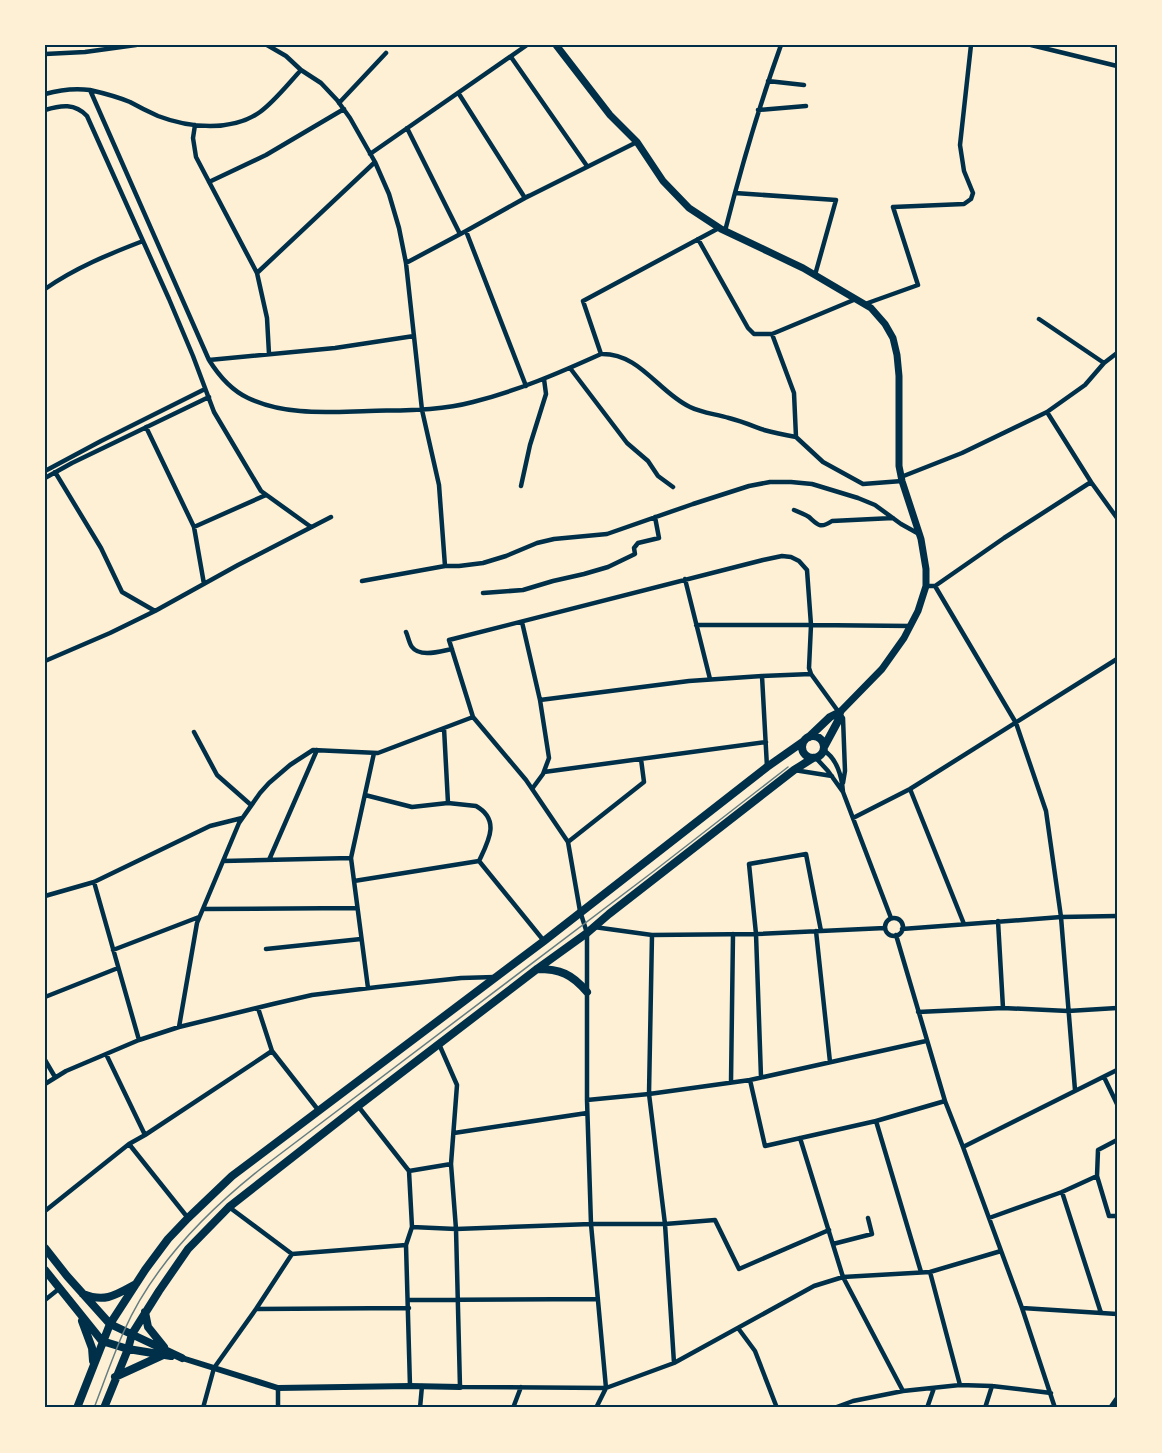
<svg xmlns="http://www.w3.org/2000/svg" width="1162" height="1453" viewBox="0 0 1162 1453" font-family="'Alegreya Sans',sans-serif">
	<rect width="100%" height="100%" fill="#fdf0d5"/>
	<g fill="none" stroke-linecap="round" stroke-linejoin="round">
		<!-- minor -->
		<path stroke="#003049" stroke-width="4.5" d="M267 45 286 56 301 70 321 83 337 100 350 118 375 162 389 194 399 228 406 263 422 410 439 485 445 566H459L483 563 506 556 537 543 554 539 607 534 693 504 749 486 770 482H791L812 484 858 498 875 505 901 524 919 534
			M1031 45 1117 66
			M45 54 85 52 136 45
			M511 57 587 166
			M768 81 804 85
			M90 90 209 360C219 376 231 390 248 398 286 416 328 412 369 411 404 410 439 411 473 402 517 391 559 373 601 354L583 301 719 228
			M45 94C59 90 75 88 90 90 103 93 118 97 130 102 139 107 149 112 158 116 189 128 232 132 260 112 274 102 289 83 301 70
			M459 94 525 198 528 196
			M339 103 386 53
			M45 110C61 105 75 103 87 116L169 299 193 356 214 412 261 491 311 527
			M758 110 806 106
			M195 125 193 138 196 157 257 273 267 318 269 354
			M407 128 460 234
			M370 154 527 45
			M209 182 266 155 344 109
			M735 193 836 200 815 275
			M466 231 526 386
			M725 231C741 168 759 106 781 45
			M698 239 748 328 754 334H772L856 299
			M406 263 466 231 525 198 637 142
			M257 273 375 162
			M45 289C75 268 109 254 143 241
			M865 304 918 285 893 207 964 204 971 199 973 193 964 171 960 145 971 45
			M1039 319 1104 363
			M772 334 794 393 796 437 823 462 863 484 902 481
			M601 354C640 353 658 392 690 407 702 413 716 414 729 418 741 421 753 426 764 430 775 433 785 435 796 437
			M209 360 335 348 414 336
			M570 368 627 443 648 461 658 476 673 487
			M1047 412 1091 482
			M146 427 194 527 266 495
			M45 471 101 441 205 389
			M55 472 101 548 122 592 155 611
			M901 477 962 453 1047 412 1085 385 1104 363 1117 353
			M45 478 72 463 209 397
			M521 486 530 445 546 394 544 379
			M794 510C799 512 804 514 809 517 818 525 820 529 832 521L893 518
			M194 527 204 584
			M685 579 710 679
			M362 581 445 566
			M926 586H935L1016 723 1046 811 1061 917 1075 1090
			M935 586 1004 538 1091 482 1117 518
			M483 593 523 590 553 581 584 574 608 567 635 554 634 548 638 543 659 538 655 517
			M522 622 540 700 549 758 543 774 532 789
			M696 625H811L911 626
			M406 632C408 636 409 643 412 647 420 658 441 651 452 649
			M45 661 110 633 155 611 238 565 331 517
			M540 700 689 681 762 676
			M444 728 448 803
			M194 732 217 775 251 805
			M823 750C837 758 842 777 843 792
			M816 758 828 771 843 792 891 918
			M767 767 762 676 811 674
			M794 770 832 776
			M544 772 766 742
			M910 789 964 924
			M365 795 412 807 448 803 476 806C501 820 488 842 479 861
			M853 818 910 789 1117 659
			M568 842 644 782 641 759
			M269 860 317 750
			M223 861 351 858
			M479 861 544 941
			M354 881 479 861
			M94 882 139 1040
			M45 896 94 882 210 826 242 818
			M203 909 357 908
			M885 927a9 9 0 1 1 18 0a9 9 0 1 1-18 0Z
			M998 921 1003 1008
			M594 927 652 935 756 934 885 928
			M902 929 1061 917 1117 916
			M816 931 830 1062
			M652 935 649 1094 665 1224 674 1363
			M896 935 945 1101 963 1147 1022 1308 1055 1408
			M266 949 361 939
			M113 950 199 917
			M368 988 351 858 374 753
			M45 997 118 968
			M258 1008 272 1051 319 1111
			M918 1012 1003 1008 1068 1011 1117 1008
			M179 1027 197 923 239 823 260 793 269 783 290 765 313 750 378 753 473 717
			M439 1044 457 1085 451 1164 456 1229 460 1387 606 1388 674 1363 814 1286 843 1277 930 1272 1001 1251
			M106 1054 145 1135
			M45 1060 55 1077
			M761 1077 756 934 749 864 806 854 821 931
			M1104 1077 1117 1104
			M750 1080 765 1146 876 1121 945 1101
			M731 1082 733 934
			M45 1084 66 1071 139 1040 179 1027 273 1004 312 995 378 987 461 978 495 977
			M587 1100 649 1094 750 1080 926 1041
			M358 1106 409 1171 412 1227 406 1245 410 1386
			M876 1121 921 1272
			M454 1133 587 1113
			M800 1138 843 1277 903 1391
			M129 1144 188 1218
			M963 1147 1117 1070
			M409 1171 451 1164
			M1097 1176 1109 1216H1117
			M1062 1192 1101 1313
			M229 1207 292 1254 406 1245
			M45 1211 129 1144 145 1135 272 1051
			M989 1218 1062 1192 1097 1176 1098 1150 1117 1140
			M412 1227 456 1229 591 1224H665L715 1220 739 1269 829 1230
			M833 1244 872 1234 868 1218
			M930 1272 960 1385
			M45 1300 60 1288
			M408 1300 598 1299
			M1022 1308 1117 1314
			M256 1309 409 1308
			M738 1328 755 1351 777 1408
			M278 1388V1408
			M606 1388 591 1224 587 1100V933L580 911 568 842 526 780 473 717 449 640 763 560 782 556 791 557 799 561 807 570 811 625 809 668 811 674 843 718 845 771 843 783
			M203 1408 214 1368 256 1309 292 1254
			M420 1408 422 1386
			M513 1408 521 1387
			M596 1408 606 1388
			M834 1408 853 1401 903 1391 960 1385 992 1386 1051 1393
			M927 1408 934 1388
			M985 1408 992 1386
			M1110 1408 1117 1398"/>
		<!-- tertiary -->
		<path stroke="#003049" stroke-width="6" d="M182 1358 278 1388 410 1386 460 1387"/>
		<!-- secondary -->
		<path stroke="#003049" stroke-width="7" d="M556 45 610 115 637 142 663 181 689 208 721 229 803 268 871 308 885 324 893 338 897 355 899 376V466L902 481 921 539 926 569V586L918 611 904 638 882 669 840 712"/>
		<!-- primary -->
		<path stroke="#003049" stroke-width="8" d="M802 747a11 11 0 1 1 22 0a11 11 0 1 1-22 0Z
			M809 737 830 717 840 712
			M824 747 838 721 840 712
			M537 969C560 969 572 974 587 992
			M45 1248 67 1276 110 1324 182 1358
			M45 1270 102 1341 128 1349 171 1356
			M83 1294C105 1303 116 1295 136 1284
			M145 1312 148 1327 164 1347
			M82 1321 92 1348 93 1361
			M115 1377 163 1355
			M77 1408 110 1324 145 1270 168 1239 188 1218 232 1176 544 941 767 767 804 741
			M104 1408 128 1349 132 1334 159 1291 188 1249 229 1207 358 1106 537 969 587 933 609 914 794 770 813 758"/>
		<!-- tram -->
		<path stroke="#657d81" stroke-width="1.5" d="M94 1408C104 1382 113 1356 124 1331 153 1265 207 1211 263 1167L654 871 788 767"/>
	</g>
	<!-- border -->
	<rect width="1162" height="1453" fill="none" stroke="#fdf0d5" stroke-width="93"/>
	<rect x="46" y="46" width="1070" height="1360" fill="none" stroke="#003049" stroke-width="2"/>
</svg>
